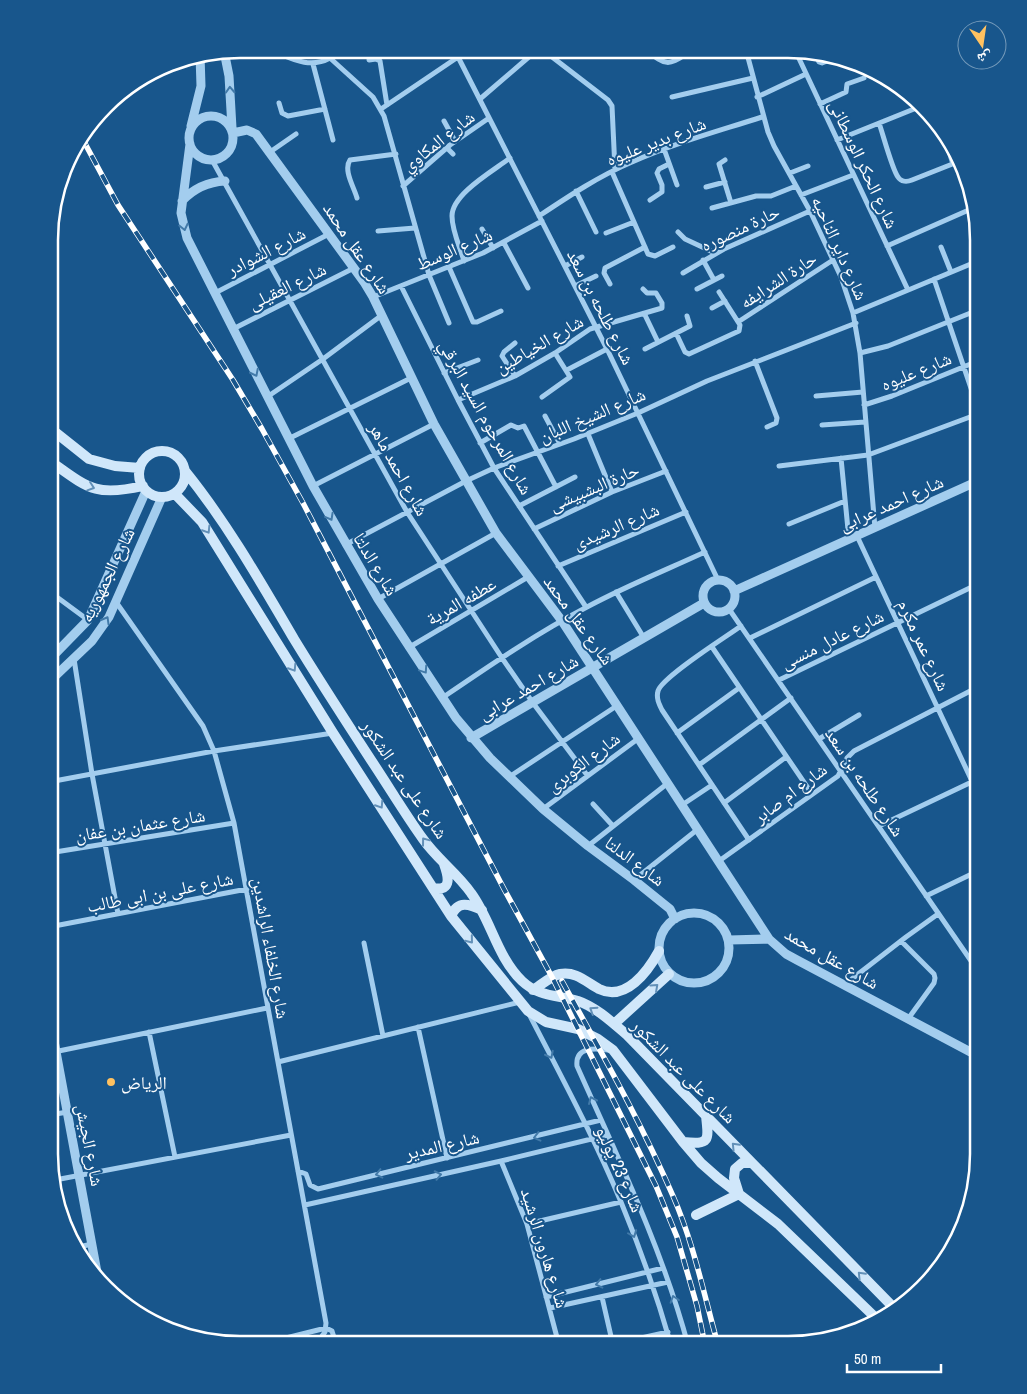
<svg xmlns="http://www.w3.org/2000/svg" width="1027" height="1394" viewBox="0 0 1027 1394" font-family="'Archivo Narrow','Noto Naskh Arabic',sans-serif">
	<rect width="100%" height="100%" fill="#18568c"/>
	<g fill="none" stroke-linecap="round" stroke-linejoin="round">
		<!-- minor -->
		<path stroke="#a3cdee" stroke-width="5" d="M268 49C289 57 308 70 330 58
			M320 49 373 97 384 116 429 275 449 323
			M454 49 607 349 718 580
			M543 50 608 100 612 106 615 170
			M646 50C669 68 668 65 693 50
			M746 50 768 132 774 146 810 211 833 260 841 277 853 313 860 353 875 528
			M795 50 908 290
			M814 51 819 62 822 63 837 57
			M324 52 336 49
			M201 56 226 53
			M369 60 376 59 380 61 387 105
			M313 64 333 140
			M672 97 753 78
			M757 97 806 74
			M480 99 537 50
			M279 103 282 113 288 116 325 109
			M820 104 846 92 847 84 864 78
			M381 109 458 57 465 49
			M444 121 455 141
			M879 123C883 134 892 169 898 177 901 182 907 182 912 180L960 161
			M945 139 953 164
			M837 140 919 107
			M447 148 453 154
			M664 149 677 185
			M270 152 296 134
			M212 160 407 512 502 658 533 703 587 775
			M725 160 719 164 731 203
			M612 172 648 254 655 256 673 247
			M790 173 808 166
			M403 186 450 145 489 118
			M706 187 725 182
			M576 191 596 232
			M801 195 853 175
			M357 198C354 187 343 170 350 160L396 154
			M650 200 662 192V185L657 173 659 169 669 164
			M712 208 756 196H771L796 186
			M539 216C569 196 599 176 632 162 674 143 719 131 762 117
			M482 229 493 248
			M378 231 415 228
			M678 232 685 239 715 253
			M606 233 634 222
			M504 243 528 288
			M887 246 971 209
			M941 247 951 272
			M703 260 714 280
			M464 261C460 247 452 231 452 216 452 194 493 171 510 158
			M565 266 582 257
			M449 267 473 322H477L501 311
			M683 273 724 249 810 211
			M934 279 978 409
			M610 284 604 273 605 268 645 247
			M401 286 458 400 494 468 586 607
			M575 286 596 276
			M697 289 722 276
			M215 293 329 234
			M373 297 483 253 542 221
			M712 308 725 301
			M644 313 658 342
			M853 313 978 261
			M738 322 833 260
			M233 329 354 268
			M676 333 685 352 689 354 739 331 740 325 719 292
			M515 343 504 352 502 356 515 376
			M645 349 690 326 687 316
			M860 353 888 346 978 310
			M755 361 777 418 776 423 767 427
			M567 370 607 349
			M444 373 478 360
			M816 396 863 392
			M267 397 323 359 382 315
			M542 397 570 377 555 353
			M458 400 515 376 555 353 590 329 662 308V303L656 293H647L643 289
			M864 405 892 396 978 361
			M545 416 560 444
			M822 425 865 422
			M588 434 612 492
			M288 439 411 378
			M480 443 511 425 518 428 524 426 556 487
			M841 458 849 540
			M779 466 868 455 978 414
			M313 486 434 424
			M519 506 575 477
			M789 524 845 501
			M534 529 612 492 666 471
			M857 536 978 794
			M345 545 466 481 494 468 574 439 638 413 707 381 856 323
			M558 566 686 512
			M50 592 88 620
			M616 592 644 638
			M378 599 496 533
			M116 602 203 726 214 751 234 823 326 1323 325 1332 316 1344
			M729 609 978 971
			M741 626C726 637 662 677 658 691 656 698 659 704 662 710L749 840
			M750 638 876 577
			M712 647 812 794
			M408 648 528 577
			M74 659 92 774 118 914
			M779 680 978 584
			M442 698C489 666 537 633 587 607 626 586 666 570 705 552
			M677 733 739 688
			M819 739 859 715
			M699 765 791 698
			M509 777 618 705
			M49 782 214 751 333 733
			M724 803 786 757
			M593 804 613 826
			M682 805 712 785
			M543 809 639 738
			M879 826 978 779
			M588 846 668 783
			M49 853 234 823
			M719 861 838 776 847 758 854 751 978 687
			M634 880 698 829
			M926 896 978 871
			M49 927 247 889
			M901 941 934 974 935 978 934 983 908 1019
			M364 943 383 1036
			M844 985 906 937 938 914
			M529 1014C561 1076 594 1137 621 1202 640 1248 657 1296 671 1345
			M418 1027 447 1158
			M149 1032 175 1157
			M608 1050C594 1048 575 1047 577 1066 618 1158 662 1248 688 1345
			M49 1053 267 1008
			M278 1062 520 1002
			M49 1115 68 1112
			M501 1161 527 1224 559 1345
			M298 1171 306 1174 310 1185 318 1189 601 1120
			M55 1180 291 1135
			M305 1205 501 1161 608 1135
			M527 1224 621 1202
			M74 1248 92 1244
			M546 1297 663 1268
			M602 1297 613 1345
			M550 1308 668 1282
			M262 1344 326 1328 332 1331 336 1344
			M610 1345 668 1332"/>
		<!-- tertiary -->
		<path stroke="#a3cdee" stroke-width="9" d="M224 51 229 76 232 128
			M189 138a22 22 0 1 1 44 0a22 22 0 1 1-44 0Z
			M191 126 201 86 200 55
			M233 133 247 130 256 134 364 282 373 297 434 424 496 533 562 621 769 939 786 954 797 960 978 1056
			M190 144 181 213 187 238 313 486 378 599 456 718 490 758 543 809 588 846 634 880 665 905 670 909 675 919
			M182 201C194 188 207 182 225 181
			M703 596a16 16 0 1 1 32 0a16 16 0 1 1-32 0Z
			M734 591 978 481
			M50 659 88 620 146 491
			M50 681 92 641 109 617 162 497
			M471 738 704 603
			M659 948a35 35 0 1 1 70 0a35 35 0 1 1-70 0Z
			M729 940 769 939
			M49 1014 99 1283"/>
		<!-- secondary -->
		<path stroke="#d0e7fa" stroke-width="10" d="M50 428 89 459 115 466 140 468
			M139 474a23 23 0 1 1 46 0a23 23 0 1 1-46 0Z
			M50 461C88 488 95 497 143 486
			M185 471C227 523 260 581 294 639 319 680 345 720 371 760 389 787 405 814 423 839 437 859 457 873 471 893 491 920 497 957 522 981 539 997 557 995 578 1001 596 1007 613 1023 627 1035L896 1310
			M175 494 202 522 333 733 451 916 528 1011 546 1022 578 1029 598 1039 613 1050 683 1142 701 1163 718 1178 778 1224 879 1321
			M433 888C453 892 448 875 444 864
			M451 916C458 900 469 904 482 910
			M533 990C541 985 551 976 560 974 576 971 586 982 599 989 626 1002 648 971 659 951
			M614 1024 669 974
			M683 1142C710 1145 709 1141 706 1116
			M696 1215 739 1194 734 1178 735 1169 742 1163H751"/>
		<defs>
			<path id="rail" d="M81 136 118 205 233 380 262 429 303 503 504 889 552 977 656 1186 677 1237 697 1306 705 1345
				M562 981C601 1052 641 1122 673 1196 694 1244 704 1295 718 1345"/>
		</defs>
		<!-- rail casing -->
		<use href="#rail" stroke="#fff" stroke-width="5.5"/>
		<!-- rail -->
		<use href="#rail" stroke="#18568c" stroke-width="4" stroke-dasharray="11" stroke-linecap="butt"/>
	</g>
	<!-- one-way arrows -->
	<defs><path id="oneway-chevron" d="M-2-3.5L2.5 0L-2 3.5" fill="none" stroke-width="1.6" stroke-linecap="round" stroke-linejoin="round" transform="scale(1.25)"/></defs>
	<g stroke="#427aa9">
		<use href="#oneway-chevron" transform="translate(230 90) rotate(-93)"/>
		<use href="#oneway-chevron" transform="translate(184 227) rotate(77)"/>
		<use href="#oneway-chevron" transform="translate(255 373) rotate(63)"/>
		<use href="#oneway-chevron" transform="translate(330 517) rotate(61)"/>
		<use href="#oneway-chevron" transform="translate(106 620) rotate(-60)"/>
		<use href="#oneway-chevron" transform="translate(424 670) rotate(56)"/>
		<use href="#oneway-chevron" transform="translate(550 1055) rotate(63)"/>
		<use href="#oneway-chevron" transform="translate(592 1100) rotate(-114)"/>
		<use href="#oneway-chevron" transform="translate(537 1137) rotate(166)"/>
		<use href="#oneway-chevron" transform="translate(379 1174) rotate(167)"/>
		<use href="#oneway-chevron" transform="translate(438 1175) rotate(-12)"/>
		<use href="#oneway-chevron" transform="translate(633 1234) rotate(69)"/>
		<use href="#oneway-chevron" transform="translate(599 1284) rotate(167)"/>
		<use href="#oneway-chevron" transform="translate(674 1299) rotate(-108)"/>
	</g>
	<g stroke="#6290b8">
		<use href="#oneway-chevron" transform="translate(91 487) rotate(19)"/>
		<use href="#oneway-chevron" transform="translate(207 530) rotate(58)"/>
		<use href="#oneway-chevron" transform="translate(293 668) rotate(58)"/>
		<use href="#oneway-chevron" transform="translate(380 805) rotate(57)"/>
		<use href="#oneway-chevron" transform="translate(425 841) rotate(-127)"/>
		<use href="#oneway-chevron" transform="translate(470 940) rotate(51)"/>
		<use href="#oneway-chevron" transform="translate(655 987) rotate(-42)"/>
		<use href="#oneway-chevron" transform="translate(593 1010) rotate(-147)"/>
		<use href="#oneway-chevron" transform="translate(735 1146) rotate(-134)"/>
		<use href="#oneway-chevron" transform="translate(861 1275) rotate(-134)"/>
	</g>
	<!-- markers -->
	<circle fill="#ffc160" stroke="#18568c" stroke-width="2" cx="111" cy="1082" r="5"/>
	<g text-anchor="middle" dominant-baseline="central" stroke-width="4" stroke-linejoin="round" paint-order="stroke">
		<!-- street labels -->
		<g font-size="18" fill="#fff" stroke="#18568c">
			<text transform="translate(438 141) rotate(-38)">شارع المكاوي</text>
			<text transform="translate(656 141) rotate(-21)">شارع بدير عليوه</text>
			<text transform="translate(864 164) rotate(65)">شارع الحكر الوسطانى</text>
			<text transform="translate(740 228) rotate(-25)">حارة منصوره</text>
			<text transform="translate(357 248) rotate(56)">شارع عقل محمد</text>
			<text transform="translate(840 248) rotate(66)">شارع داير الناحيه</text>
			<text transform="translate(454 249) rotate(-23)">شارع الوسط</text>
			<text transform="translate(266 251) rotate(-27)">شارع الشوادر</text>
			<text transform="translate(778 280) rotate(-33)">حارة الشرايفه</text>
			<text transform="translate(287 286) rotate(-26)">شارع العقيلى</text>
			<text transform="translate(601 307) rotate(63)">شارع طلحه بن سعد</text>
			<text transform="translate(539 344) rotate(-30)">شارع الخياطين</text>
			<text transform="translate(916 371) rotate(-22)">شارع عليوه</text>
			<text transform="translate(592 415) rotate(-23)">شارع الشيخ اللبان</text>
			<text transform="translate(486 417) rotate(61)">شارع المرحوم السيد البرقي</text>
			<text transform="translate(399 469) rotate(61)">شارع احمد ماهر</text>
			<text transform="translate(594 487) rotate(-23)">حارة البشبيشى</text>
			<text transform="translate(891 503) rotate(-24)">شارع احمد عرابى</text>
			<text transform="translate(616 526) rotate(-23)">شارع الرشيدى</text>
			<text transform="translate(376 564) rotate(59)">شارع الدلتا</text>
			<text transform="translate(107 575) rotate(-64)">شارع الجمهوريه</text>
			<text transform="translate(461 601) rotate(-30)">عطفه المرية</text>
			<text transform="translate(579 620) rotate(54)">شارع عقل محمد</text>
			<text transform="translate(832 639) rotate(-26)">شارع عادل منسى</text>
			<text transform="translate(924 645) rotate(65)">شارع عمر مكرم</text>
			<text transform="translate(528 687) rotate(-30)">شارع احمد عرابى</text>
			<text transform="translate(583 762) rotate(-37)">شارع الكوبرى</text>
			<text transform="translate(405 779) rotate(56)">شارع على عبد الشكور</text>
			<text transform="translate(865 782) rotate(56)">شارع طلحه بن سعد</text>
			<text transform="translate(790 793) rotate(-37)">شارع ام صابر</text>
			<text transform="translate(140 825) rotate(-9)">شارع عثمان بن عفان</text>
			<text transform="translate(635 861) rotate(37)">شارع الدلتا</text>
			<text transform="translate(160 892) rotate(-11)">شارع على بن ابى طالب</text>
			<text transform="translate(271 948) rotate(80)">شارع الخلفاء الراشدين</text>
			<text transform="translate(832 958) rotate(30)">شارع عقل محمد</text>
			<text transform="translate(684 1071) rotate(45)">شارع على عبد الشكور</text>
			<text transform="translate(90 1145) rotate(79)">شارع الجيش</text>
			<text transform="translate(442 1145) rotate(-13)">شارع المدير</text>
			<text transform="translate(620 1169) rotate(66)">شارع 23 يوليو</text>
			<text transform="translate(545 1248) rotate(73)">شارع هارون الرشيد</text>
		</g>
		<!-- poi labels -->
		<g font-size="18" fill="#fff" stroke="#18568c" text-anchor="start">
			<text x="121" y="1082">الرياض</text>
		</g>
	</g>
	<!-- crop -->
	<path d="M0 0H1027V1394H0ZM240 58H788A182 182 0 0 1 970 240V1154A182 182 0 0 1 788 1336H240A182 182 0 0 1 58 1154V240A182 182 0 0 1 240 58Z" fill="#18568c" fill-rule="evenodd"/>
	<path fill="none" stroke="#fff" stroke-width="2.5" d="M240 58H788A182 182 0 0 1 970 240V1154A182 182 0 0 1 788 1336H240A182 182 0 0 1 58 1154V240A182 182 0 0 1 240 58Z"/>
	<!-- north arrow -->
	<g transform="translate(982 45) rotate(167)"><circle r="24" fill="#18568c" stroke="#749aba"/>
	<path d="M0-4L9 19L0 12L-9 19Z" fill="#ffc160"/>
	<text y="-8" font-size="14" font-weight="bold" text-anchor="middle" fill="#ffffff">ش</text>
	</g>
	<!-- scale -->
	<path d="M847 1364v8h94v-8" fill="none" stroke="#ffffff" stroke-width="2.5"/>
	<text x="854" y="1364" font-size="15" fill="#ffffff" stroke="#18568c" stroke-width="4" paint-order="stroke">50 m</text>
</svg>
